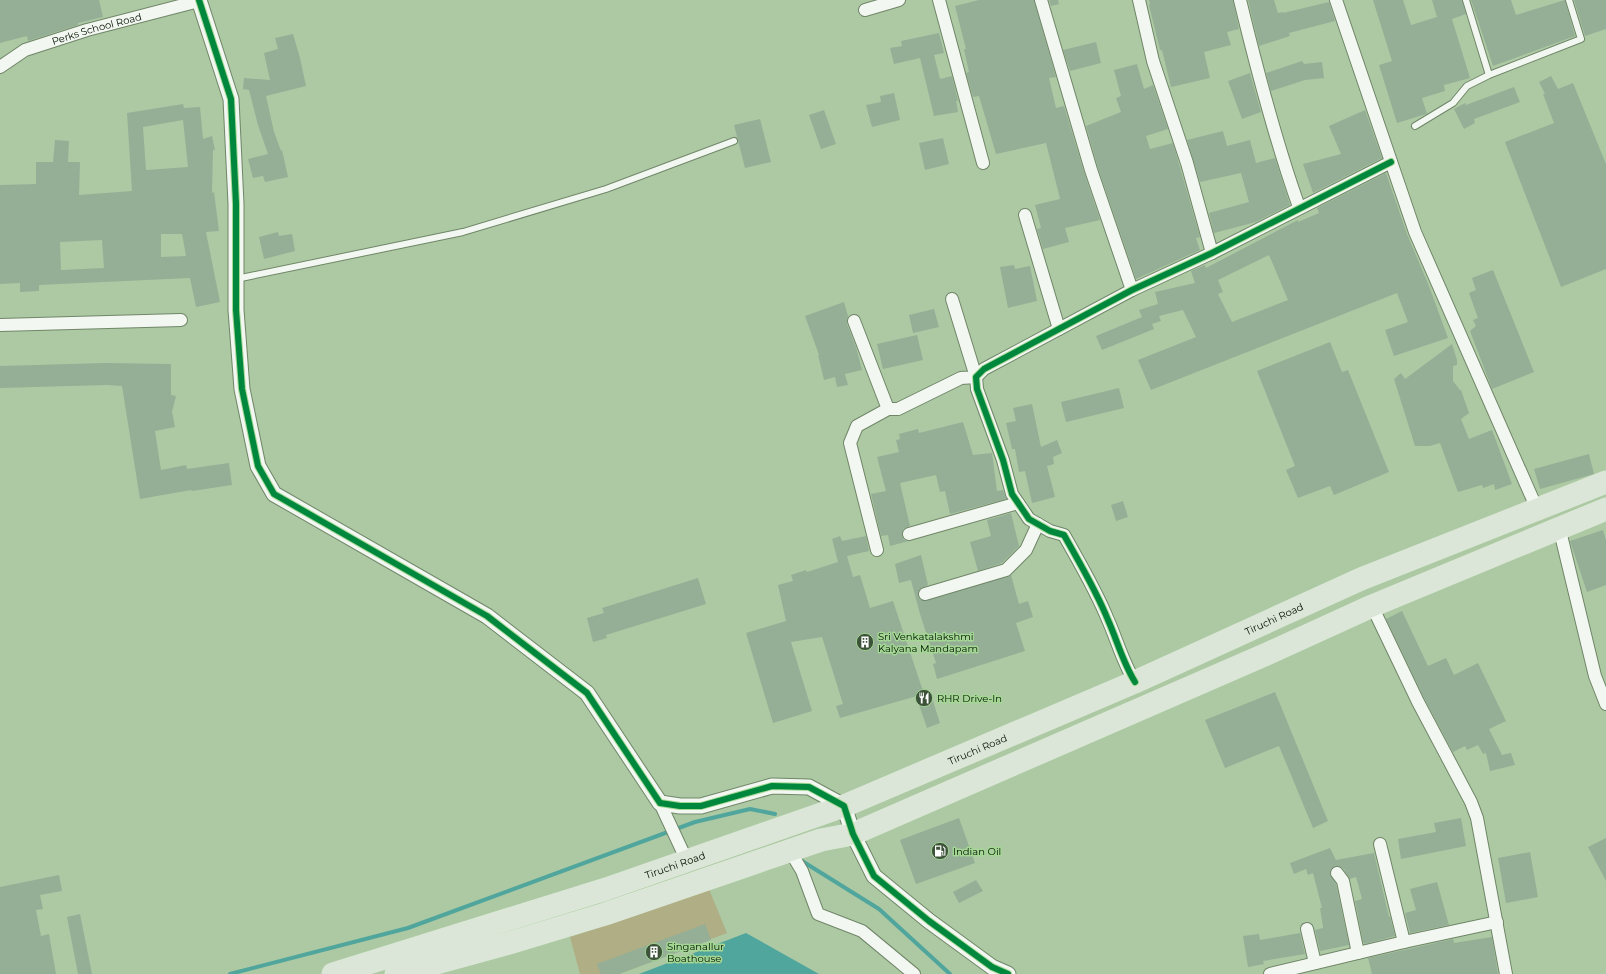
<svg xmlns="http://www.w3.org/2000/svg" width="1606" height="974" viewBox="0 0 1606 974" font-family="Montserrat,sans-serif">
	<rect width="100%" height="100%" fill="#acc9a3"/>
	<!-- green -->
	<path fill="#b0ae85" d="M709 889 727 933 619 974H580L570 937Z"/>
	<!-- water -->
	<path fill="#50a69d" d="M746 933 819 974H639Z"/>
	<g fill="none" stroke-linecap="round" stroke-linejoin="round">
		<!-- stream -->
		<path stroke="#50a69d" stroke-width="4" d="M802 861 879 909 950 974
			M230 974 408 928 695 822 750 809 775 814"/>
	</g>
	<!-- building -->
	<path fill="#94af96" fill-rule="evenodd" d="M0 0H99L103 17 78 23V25L28 41 27 36 0 43Z
		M979 0H1034L1056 77 1049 78 1056 108 1064 106 1084 172 1100 220 1065 228 1069 242 1043 249 1037 229 1041 228 1035 205 1060 199 1046 143 996 154 979 96 973 97 966 73 969 72 964 49H966L955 6Z
		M1049 0H1058L1059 4 1051 6Z
		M1149 0H1233L1239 29 1227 32 1231 45 1204 52 1210 78 1171 87 1162 50H1160L1149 5 1150 4Z
		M1248 0H1274L1278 13 1283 12V13L1329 2 1335 21 1289 33 1290 36 1259 46Z
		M1373 0H1403L1411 25 1437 17 1432 0H1462L1466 14 1452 19 1470 78 1444 85 1445 91 1422 98 1427 114H1426L1397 123 1379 65 1392 61Z
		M1471 0H1511L1516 15 1565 0 1575 36 1493 66Z
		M1574 0H1606V29L1585 36Z
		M939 33 944 53 934 55 940 79 952 76 958 101H956L958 112 934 116 920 58 894 64 890 48 902 46 901 41Z
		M293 34 300 58 306 86 266 96 274 132 281 151 282 150 288 177 265 182 263 176 253 178 248 159 268 154 258 125 249 90 243 89 244 78 270 80 264 53 278 49 275 38Z
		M1096 42 1101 63 1070 71 1063 50Z
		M1302 61 1304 64 1322 62 1324 78 1305 80 1271 91 1266 73Z
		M1137 64 1144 89 1153 85 1168 129 1146 136 1150 149 1173 143 1200 237 1196 238 1200 250 1136 279 1098 168 1086 126 1121 112 1116 98 1121 96 1114 70Z
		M1250 73 1261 112 1242 119 1228 81Z
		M1551 76 1558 89 1573 83 1606 164V269L1561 287 1505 142 1554 123 1543 94H1545L1539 82Z
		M1514 87 1520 102 1474 119 1475 123 1464 129 1454 109 1465 103 1466 105Z
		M894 93 900 120 872 127 866 105 881 102 880 96Z
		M183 104 184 108 200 107 203 139 212 136 215 150H213L212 193 214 192 219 231 206 232 220 302 196 307 190 278 39 285V291L20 292V283L0 284V185L36 184V162H53L55 140 69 141 68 162H80L79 195 132 191 127 113ZM183 120 188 167 146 170 143 127ZM161 234H182L186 256 161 257ZM102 240 104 268 61 270 60 242Z
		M824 110 836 144 821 149 809 115Z
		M1365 110 1382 158 1313 193 1303 164 1341 154 1329 126Z
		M760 119 771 162 745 168 734 125Z
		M1223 131 1227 146 1250 140 1256 163 1275 158 1290 205 1256 222 1214 233 1209 213 1249 202 1241 173 1200 182 1187 140Z
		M943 138 949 164 925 170 919 143Z
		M1386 173 1407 234 1429 286 1448 338 1394 356 1385 330 1408 322 1397 293 1151 390 1138 360 1196 337 1183 310 1159 316 1161 321 1152 324 1154 329 1102 350 1096 336 1142 317 1139 310 1158 304 1155 292 1195 283 1191 271 1205 265 1206 268 1298 220V222L1319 213 1317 208ZM1269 255 1288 300 1232 322 1218 294 1223 292 1218 280Z
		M278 232 279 236 292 234 295 251 264 259 259 237Z
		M1014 265 1015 269 1030 266 1037 301 1008 308 1000 267Z
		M1493 270 1534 372 1492 389 1470 331 1476 326 1473 320 1478 318 1469 293 1476 290 1472 278Z
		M844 302 848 316 847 324 856 347 862 370 845 374 848 385 837 387 835 377 824 380 818 355H819L805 316Z
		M934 309 939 327 913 333 909 315Z
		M917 335 923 360 883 369 877 344Z
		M1330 342 1342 372 1348 370 1389 472 1334 495 1330 486 1298 498 1286 470 1295 466 1257 371Z
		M1452 344 1457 360V365L1453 366V381L1460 390H1461L1469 413 1461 419 1469 439 1492 430 1512 484 1495 490 1494 484 1483 488 1482 485 1458 492 1440 443 1430 446H1415L1394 379 1401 373 1405 379Z
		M105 363 171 364V395L176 396 172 412 175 427 155 431 161 470 186 465 187 469 229 463 232 485 192 491 191 490 140 499 122 386 107 385 0 388V366Z
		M1119 388 1124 408 1066 422 1061 402Z
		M1032 404 1041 447 1057 440 1062 453 1053 457 1054 464 1047 466 1055 497 1032 503 1025 471 1019 472 1015 449H1012L1006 423 1016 421 1013 408Z
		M963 422 973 455 992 453 997 491 1003 490 1006 499 950 514 945 491 940 492 936 475 900 483 910 526 903 529 902 536 904 540 909 541 890 546 888 535 881 536 871 494 886 491 877 457 899 452 896 440 900 439 899 434 918 429 919 433Z
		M1589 454 1594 474 1540 489 1534 469Z
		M1123 501 1128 517 1116 521 1111 505Z
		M1011 513 1019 546 1002 563 978 571 970 542 991 536 987 520Z
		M1603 530 1606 540V585L1587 592 1570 541Z
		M840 536 842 541 866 536 869 551 847 556 853 577 860 575 870 608 893 601 924 694 840 718 836 706 843 704 822 637 791 642 812 711 773 723 746 633 786 621 778 585 793 581 791 575 806 570 807 572 838 562 832 539Z
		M921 555 928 585 920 589 918 596 920 599 924 601 1011 575 1019 604 1028 601 1033 617 1016 623 1025 651 937 679 933 664 936 663 920 614 911 580 899 583 895 564Z
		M698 578 706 604 606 635 607 638 593 642 587 618 604 613 602 608Z
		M1402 611 1428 666 1446 658 1454 675 1478 663 1506 721 1489 729 1502 755 1511 753 1515 765 1490 771 1486 753 1483 754 1478 745 1467 750 1465 746 1453 752 1426 702 1386 619Z
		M1275 692 1328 821 1313 828 1279 746 1225 768 1205 720Z
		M931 695 940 723 927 728 917 699Z
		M959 818 975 863 916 884 900 840Z
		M1461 818 1466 846 1401 859 1398 839 1436 832 1434 823Z
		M1606 838V881L1588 847Z
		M1330 848 1336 860 1374 853 1389 917 1390 916 1395 936 1365 944 1363 942 1355 901 1362 899 1356 877 1350 879 1343 868 1336 866 1330 870V874L1336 884 1349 945 1320 951 1315 930 1323 928V927L1320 908H1322L1313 873 1308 875 1306 869 1294 874 1290 863Z
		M1530 852 1538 897 1506 903 1498 858Z
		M59 875 62 891 40 895 43 909 36 910 41 936 49 934 56 974H0V887Z
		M976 880 983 891 959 903 953 892Z
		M1437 882 1449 925 1410 933 1405 913 1416 910 1410 889Z
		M80 914 92 974H78L67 917Z
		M705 924 711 940 619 974H601L597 964Z
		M1300 933 1305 954 1263 961 1264 964 1248 967 1243 936 1259 934 1260 940Z
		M1492 937 1498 974H1372L1368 958 1453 939 1454 943Z"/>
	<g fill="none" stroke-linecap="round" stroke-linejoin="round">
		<defs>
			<path id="service" d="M1466 0 1489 75
				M1415 126 1453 103 1467 86 1489 75 1581 39 1569 0
				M236 279 463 232 606 189 734 141"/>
			<g id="minor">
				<path d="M939 0 983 163"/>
				<path d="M1041 0 1091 170 1132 290"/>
				<path d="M1139 0 1153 61 1187 163 1212 253"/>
				<path d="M1240 0C1257 70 1275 140 1299 207"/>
				<path d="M1336 0 1415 232 1537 509"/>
				<path d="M865 10 899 0"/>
				<path id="s1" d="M0 67 25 50 87 30 199 1"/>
				<path d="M1025 215 1059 329"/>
				<path d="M854 321 888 409H898L961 378 976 377 952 299"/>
				<path d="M0 325 181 320"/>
				<path d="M1559 527 1595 676 1606 704"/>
				<path d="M909 534 1018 503"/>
				<path d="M877 550 850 443 857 426 888 409"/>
				<path d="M925 594 1006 570 1026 550 1038 524"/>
				<path d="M1372 606 1418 702 1471 802 1477 818 1506 974"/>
				<path d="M1135 682C1123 663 1117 640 1108 620 1096 590 1079 562 1064 535L1050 531 1029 519 1012 494 1003 460 977 389 976 377 984 369 1132 290 1212 253 1391 162"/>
				<path d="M660 803 687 861"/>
				<path d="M1380 844 1404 942 1497 922"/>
				<path d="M790 851 802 871 818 914 862 931 914 974"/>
				<path d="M1337 873 1343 881 1358 953"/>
				<path d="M1307 929 1315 963"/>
				<path d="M1270 974 1404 942"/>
			</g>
			<path id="tertiary" d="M199 0 231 99 236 204V310L242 389 258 466 274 494 487 616 587 693 660 803 680 806H701L772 786 809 787 844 806 853 834 874 876 929 921 992 967 1008 974"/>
			<g id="trunk">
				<path id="s2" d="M333 974 606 889 844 806 1135 682 1361 579 1606 482"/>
				<path d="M396 974 506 944 605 914 821 840 853 834 1269 653 1372 606 1606 509"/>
			</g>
		</defs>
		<!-- service casing -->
		<use href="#service" stroke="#708668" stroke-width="8"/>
		<!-- minor casing -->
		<use href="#minor" stroke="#708668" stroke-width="14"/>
		<!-- tertiary casing -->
		<use href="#tertiary" stroke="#708668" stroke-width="17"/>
		<!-- trunk casing -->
		<use href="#trunk" stroke="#dae7d6" stroke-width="23"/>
		<!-- service -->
		<use href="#service" stroke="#f3f7f1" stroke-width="6"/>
		<!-- minor -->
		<use href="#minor" stroke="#f3f7f1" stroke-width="12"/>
		<!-- tertiary -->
		<use href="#tertiary" stroke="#f3f7f1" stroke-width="15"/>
		<!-- trunk -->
		<use href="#trunk" stroke="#dce6d8" stroke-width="21"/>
		<defs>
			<path id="cycleway" d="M199 0 231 99 236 204V310L242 389 258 466 274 494 487 616 587 693 660 803 680 806H701L772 786 809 787 844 806 853 834 874 876 929 921 992 967 1008 974
				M1135 682C1123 663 1117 640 1108 620 1096 590 1079 562 1064 535L1050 531 1029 519 1012 494 1003 460 977 389 976 377 984 369 1132 290 1212 253 1391 162"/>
		</defs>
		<!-- cycleway casing -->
		<use href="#cycleway" stroke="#a4d894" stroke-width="8"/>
		<!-- cycleway -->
		<use href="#cycleway" stroke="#00873e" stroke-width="6"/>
	</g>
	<!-- icons -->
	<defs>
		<symbol id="building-disc" viewBox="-11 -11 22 22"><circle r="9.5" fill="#3d5339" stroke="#a4d894"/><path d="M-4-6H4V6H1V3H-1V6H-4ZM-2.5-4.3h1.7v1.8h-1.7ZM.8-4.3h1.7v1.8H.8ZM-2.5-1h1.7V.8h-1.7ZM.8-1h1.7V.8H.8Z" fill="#fff"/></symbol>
		<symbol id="restaurant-disc" viewBox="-11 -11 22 22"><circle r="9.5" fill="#3d5339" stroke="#a4d894"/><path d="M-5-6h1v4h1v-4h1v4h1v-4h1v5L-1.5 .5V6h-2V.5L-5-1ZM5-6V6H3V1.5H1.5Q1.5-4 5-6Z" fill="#fff"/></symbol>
		<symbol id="fuel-disc" viewBox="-11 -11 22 22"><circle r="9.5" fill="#3d5339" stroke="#a4d894"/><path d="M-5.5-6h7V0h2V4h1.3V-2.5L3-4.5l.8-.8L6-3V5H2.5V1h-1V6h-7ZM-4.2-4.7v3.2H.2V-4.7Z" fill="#fff"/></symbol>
	</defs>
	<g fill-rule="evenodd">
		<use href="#building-disc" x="855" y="632" width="20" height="20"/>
		<use href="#restaurant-disc" x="914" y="688" width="20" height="20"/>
		<use href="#fuel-disc" x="930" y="841" width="20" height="20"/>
		<use href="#building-disc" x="644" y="942" width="20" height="20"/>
	</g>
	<g text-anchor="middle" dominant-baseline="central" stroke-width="3" stroke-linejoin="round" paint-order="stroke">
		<!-- street labels -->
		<g font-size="10" fill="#021300" stroke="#a4d894">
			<text stroke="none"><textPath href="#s1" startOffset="105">Perks School Road</textPath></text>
			<text stroke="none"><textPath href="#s2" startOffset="1007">Tiruchi Road</textPath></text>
			<text stroke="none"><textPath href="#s2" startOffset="683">Tiruchi Road</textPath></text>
			<text stroke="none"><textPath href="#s2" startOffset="359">Tiruchi Road</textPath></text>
		</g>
		<!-- poi labels -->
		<g font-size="10" fill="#021300" stroke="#a4d894" text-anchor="start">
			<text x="878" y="636">Sri Venkatalakshmi<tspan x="878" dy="12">Kalyana Mandapam</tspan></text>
			<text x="937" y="698">RHR Drive-In</text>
			<text x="953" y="851">Indian Oil</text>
			<text x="667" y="946">Singanallur<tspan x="667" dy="12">Boathouse</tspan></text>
		</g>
	</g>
</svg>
